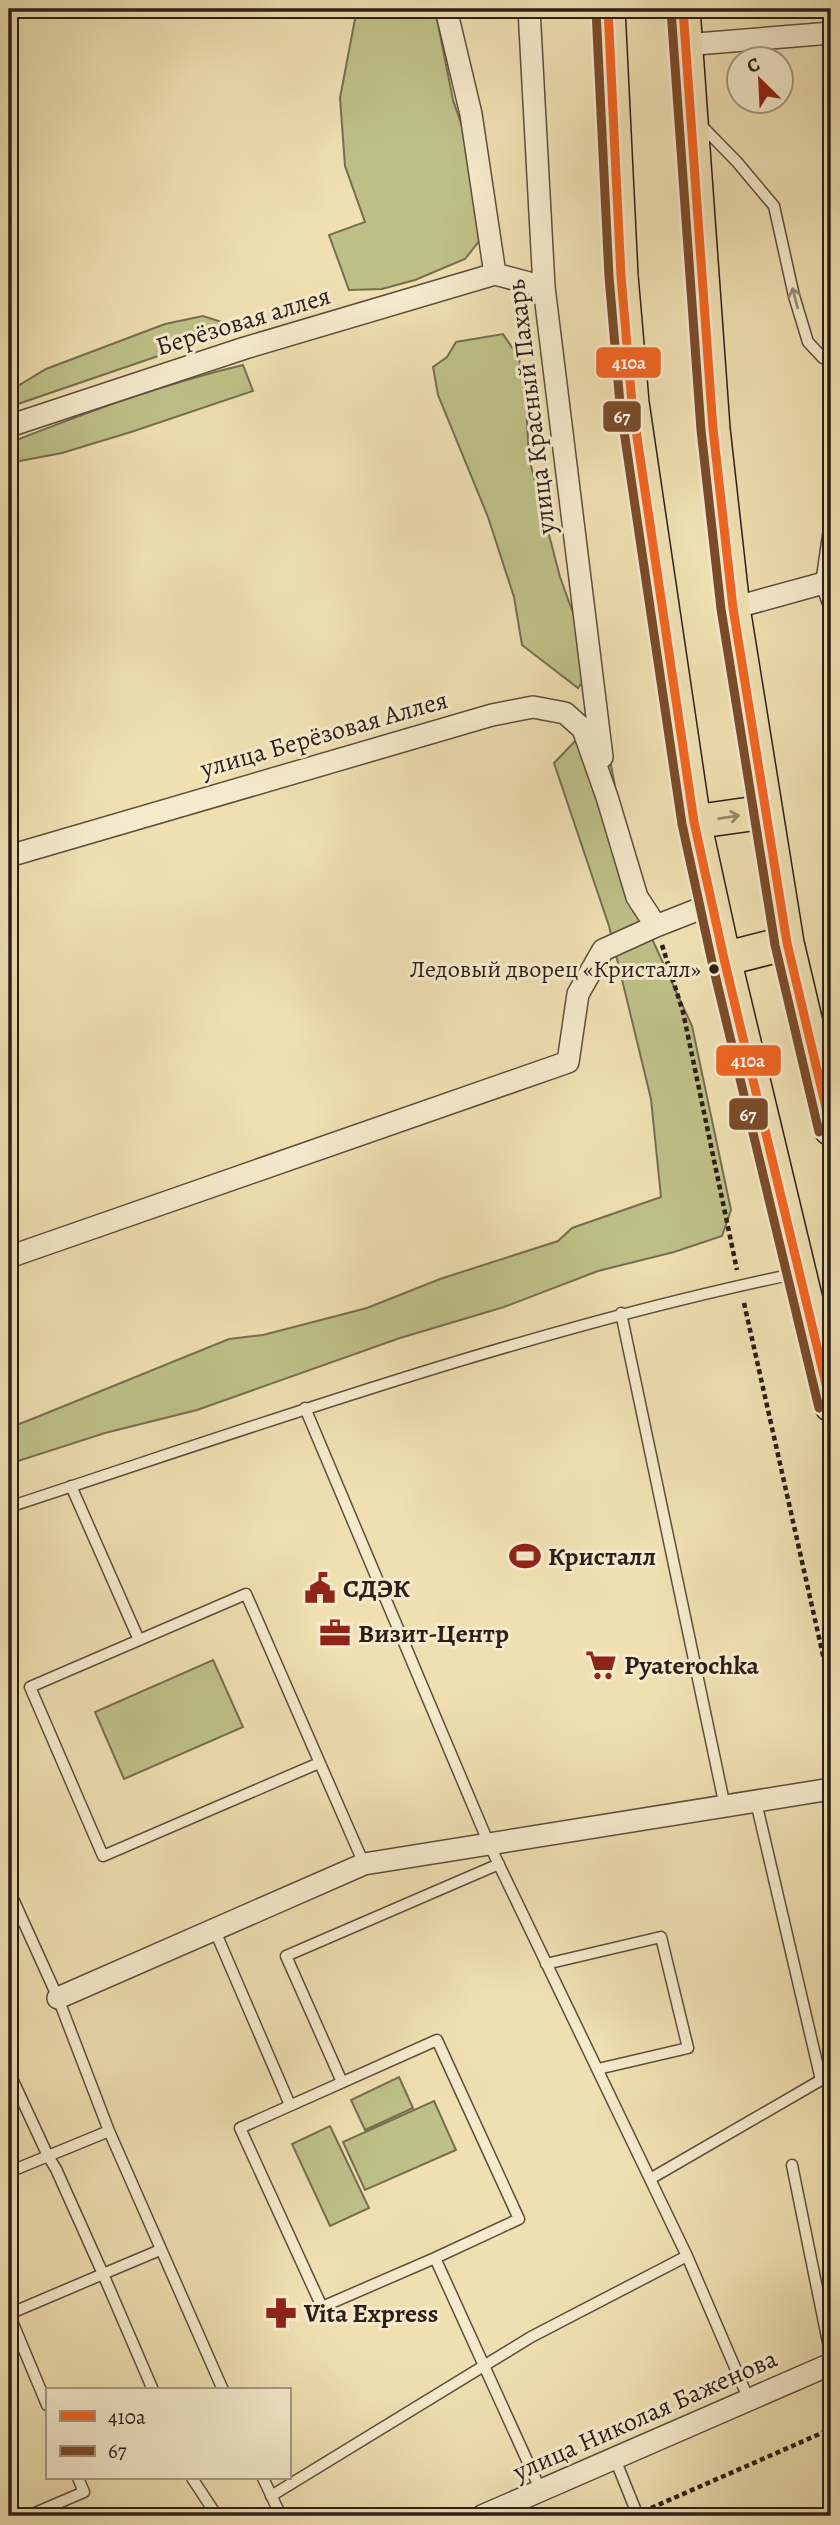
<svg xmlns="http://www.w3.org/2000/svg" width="840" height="2525" viewBox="0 0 840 2525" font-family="Alegreya,serif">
	<rect width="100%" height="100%" fill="#efdfb1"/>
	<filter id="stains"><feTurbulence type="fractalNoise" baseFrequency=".00286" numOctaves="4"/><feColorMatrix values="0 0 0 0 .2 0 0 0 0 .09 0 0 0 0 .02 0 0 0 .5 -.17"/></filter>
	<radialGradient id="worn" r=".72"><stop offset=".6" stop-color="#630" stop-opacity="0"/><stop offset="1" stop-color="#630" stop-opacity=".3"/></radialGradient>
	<!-- green -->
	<path fill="#bec088" stroke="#756f50" stroke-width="2" d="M352 9H435L453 100 472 155 480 240 465 259 415 280 382 289 349 290 329 235 365 222 345 166 340 98 355 19Z
		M203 316 240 328 9 407V389L16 387 46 369 165 324Z
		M503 334 519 358 526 402 529 458 560 577 593 668 578 688 522 645 514 597 488 517 438 395 433 367 447 357 456 342Z
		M243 365 253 391 131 432 62 453 9 463V443C85 413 163 384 243 365Z
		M580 736 611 765 630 866 641 915 692 1026 731 1210 722 1236 674 1252 598 1271 504 1307 400 1338 197 1410 105 1433 9 1464V1428L37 1417 229 1339 263 1335 367 1308 440 1279 558 1241 572 1228 661 1197 651 1099 609 926 554 763Z
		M213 1660 243 1727 124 1779 95 1712Z
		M399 2077 413 2108 365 2130 351 2100Z
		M434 2101 456 2150 365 2190 343 2142Z
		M330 2126 369 2208 330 2226 292 2144Z"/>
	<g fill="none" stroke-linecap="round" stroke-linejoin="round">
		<defs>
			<path id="service" d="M700 124 737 162 774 206 794 296 808 342 823 358
				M831 515 821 584 831 612
				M621 1313 725 1807
				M71 1486 139 1640
				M9 1507C268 1422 526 1330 794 1274
				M319 1763 103 1856 30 1687 246 1594 364 1864
				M9 1890 58 1998 109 2131 223 2390
				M9 1924 22 1919
				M215 1931 290 2105
				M546 1964 661 1937 688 2048 598 2069
				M9 2072 48 2156 56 2169 103 2274 9 2314
				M342 2082 286 1956 499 1864
				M792 2165 831 2357
				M9 2172 109 2131
				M650 2179 821 2080 756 1802
				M687 2256 749 2400
				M435 2258 322 2307 240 2128 437 2040 519 2219 435 2258 541 2491
				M9 2314 47 2405
				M153 2390 103 2274 160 2250
				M615 2459 638 2516
				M192 2478 217 2516
				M263 2478 281 2516
				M271 2496 531 2337 687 2256 489 1844 305 1408
				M28 2516 84 2492 78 2478
				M263 2516 277 2511"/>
			<path id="minor" d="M446 9 471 114 495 274
				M529 9 544 287 602 757
				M684 45 831 33
				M495 274 544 287
				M9 426 245 348 495 274
				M733 608 831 581
				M9 856 492 715 533 707 565 713 583 729 607 797 637 897 656 926 712 904
				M9 1257 568 1062 578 994 603 950 656 926
				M58 1998 364 1864 831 1789
				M482 2516 831 2364"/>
			<path id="primary" d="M608 9 621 276 632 403 694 822 724 959 831 1405
				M683 9 713 429 733 608 787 943 831 1129
				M694 822 764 812
				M724 959 787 943"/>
		</defs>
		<!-- service casing -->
		<use href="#service" stroke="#5d4e3f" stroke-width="13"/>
		<!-- minor casing -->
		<use href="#minor" stroke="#5d4e3f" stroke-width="24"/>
		<!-- primary casing -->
		<use href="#primary" stroke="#2c1e19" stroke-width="36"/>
		<!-- path -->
		<path stroke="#2c1e19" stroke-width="4.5" stroke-dasharray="5 3.5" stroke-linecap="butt" d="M662 945 683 1012 737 1270
			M744 1303 831 1691
			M651 2508 831 2429"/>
		<!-- service -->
		<use href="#service" stroke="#f5eacc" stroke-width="10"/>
		<!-- minor -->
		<use href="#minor" stroke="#f5eacc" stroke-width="21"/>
		<!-- primary -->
		<use href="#primary" stroke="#efdfb1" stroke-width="33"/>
		<defs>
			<path id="bus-1" d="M608 9 621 276 632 403 694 822 724 959 831 1405
				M683 9 713 429 733 608 787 943 831 1129"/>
			<path id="bus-2" d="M596 10 609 277 620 404 682 824 712 962 819 1408
				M671 10 701 430 721 609 775 945 819 1132"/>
		</defs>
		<!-- bus-1 casing -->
		<use href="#bus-1" stroke="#f5eacc" stroke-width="14"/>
		<!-- bus-2 casing -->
		<use href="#bus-2" stroke="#f5eacc" stroke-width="14"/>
		<!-- bus-1 -->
		<use href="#bus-1" stroke="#f26522" stroke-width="9"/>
		<!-- bus-2 -->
		<use href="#bus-2" stroke="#7a4b2a" stroke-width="9"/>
	</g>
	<!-- one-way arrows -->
	<defs><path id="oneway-shaft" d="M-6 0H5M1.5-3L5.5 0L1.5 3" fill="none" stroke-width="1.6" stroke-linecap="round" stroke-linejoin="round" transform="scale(1.75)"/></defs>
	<use stroke="#9b8e7b" href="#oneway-shaft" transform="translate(795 298) rotate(-105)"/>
	<use stroke="#97886d" href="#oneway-shaft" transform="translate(729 817) rotate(-9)"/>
	<!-- icons -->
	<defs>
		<symbol id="stadium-bare" viewBox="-9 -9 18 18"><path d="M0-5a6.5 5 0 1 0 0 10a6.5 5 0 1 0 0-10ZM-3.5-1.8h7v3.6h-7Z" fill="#8f2418" stroke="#f5eacc" stroke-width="2.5" paint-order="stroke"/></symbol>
		<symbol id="civic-bare" viewBox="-9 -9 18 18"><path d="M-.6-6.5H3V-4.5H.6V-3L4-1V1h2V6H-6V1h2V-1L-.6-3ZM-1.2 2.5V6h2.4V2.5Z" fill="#8f2418" stroke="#f5eacc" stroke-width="2.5" paint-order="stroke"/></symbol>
		<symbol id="office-bare" viewBox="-9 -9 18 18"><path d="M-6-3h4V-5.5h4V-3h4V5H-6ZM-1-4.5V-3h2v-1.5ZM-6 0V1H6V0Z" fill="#8f2418" stroke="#f5eacc" stroke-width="2.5" paint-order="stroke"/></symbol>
		<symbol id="supermarket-bare" viewBox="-9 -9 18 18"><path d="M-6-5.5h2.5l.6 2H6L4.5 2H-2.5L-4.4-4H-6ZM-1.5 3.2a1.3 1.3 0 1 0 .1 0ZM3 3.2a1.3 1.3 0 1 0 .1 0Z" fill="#8f2418" stroke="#f5eacc" stroke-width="2.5" paint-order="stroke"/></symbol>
		<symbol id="pharmacy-bare" viewBox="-9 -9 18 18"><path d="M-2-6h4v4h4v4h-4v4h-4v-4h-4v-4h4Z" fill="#8f2418" stroke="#f5eacc" stroke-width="2.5" paint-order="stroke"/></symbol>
	</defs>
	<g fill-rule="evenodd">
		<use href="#stadium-bare" x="503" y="1534" width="44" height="44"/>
		<use href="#civic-bare" x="298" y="1566" width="44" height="44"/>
		<use href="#office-bare" x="313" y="1611" width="44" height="44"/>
		<use href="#supermarket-bare" x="579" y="1643" width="44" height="44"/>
		<use href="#pharmacy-bare" x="259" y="2291" width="44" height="44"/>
	</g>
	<!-- markers -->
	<circle fill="#2c1e19" stroke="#f5eacc" stroke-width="2.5" cx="714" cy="969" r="6"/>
	<g text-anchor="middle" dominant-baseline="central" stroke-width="6" stroke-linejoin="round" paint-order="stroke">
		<!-- bus labels -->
		<g font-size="24" fill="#2c1e19" stroke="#f5eacc" text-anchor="end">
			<text x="701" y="969">Ледовый дворец «Кристалл»</text>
		</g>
		<!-- street labels -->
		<g font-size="26" fill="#2c1e19" stroke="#f5eacc">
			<text transform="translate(243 321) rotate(-17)">Берёзовая аллея</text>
			<text transform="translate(531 407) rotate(-97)">улица Красный Пахарь</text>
			<text transform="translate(324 734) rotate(-16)">улица Берёзовая Аллея</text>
			<text transform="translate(645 2415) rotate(-24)">улица Николая Баженова</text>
		</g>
		<!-- poi labels -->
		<g font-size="26" font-weight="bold" fill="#2c1e19" stroke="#f5eacc" text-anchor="start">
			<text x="548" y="1556">Кристалл</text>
			<text x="343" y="1588">СДЭК</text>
			<text x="358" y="1633">Визит-Центр</text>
			<text x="624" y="1665">Pyaterochka</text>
			<text x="304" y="2313">Vita Express</text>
		</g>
	</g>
	<g stroke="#f5eacc" stroke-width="2.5">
		<rect x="595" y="346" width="67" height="33" rx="7" fill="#f26522"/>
		<rect x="602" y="400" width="40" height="33" rx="7" fill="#7a4b2a"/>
		<rect x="715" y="1044" width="67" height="33" rx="7" fill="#f26522"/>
		<rect x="728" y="1097" width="41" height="34" rx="7" fill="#7a4b2a"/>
	</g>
	<g font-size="19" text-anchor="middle" font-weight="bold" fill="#fff">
		<text x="629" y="369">410а</text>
		<text x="622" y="423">67</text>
		<text x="748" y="1067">410а</text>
		<text x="748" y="1121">67</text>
	</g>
	<!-- margin -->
	<rect width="840" height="2525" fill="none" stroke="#efdfb1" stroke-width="35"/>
	<rect x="10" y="10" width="819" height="2504" fill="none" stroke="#2c1e19" stroke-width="3.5"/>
	<rect x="18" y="18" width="805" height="2490" fill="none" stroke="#2c1e19" stroke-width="2"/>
	<!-- legend -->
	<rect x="46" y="2388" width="245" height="91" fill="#f5eacc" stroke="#a59884" stroke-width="2"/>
	<rect x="60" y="2411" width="35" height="10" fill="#f26522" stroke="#a59884" stroke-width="2"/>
	<text x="108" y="2424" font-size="21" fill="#2c1e19">410а</text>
	<rect x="60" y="2446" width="35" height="10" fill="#7a4b2a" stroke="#a59884" stroke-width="2"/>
	<text x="108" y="2458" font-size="21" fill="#2c1e19">67</text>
	<!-- north arrow -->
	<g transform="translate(760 80) rotate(336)"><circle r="33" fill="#f5eacc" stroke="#a59884" stroke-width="2"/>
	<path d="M0-5L12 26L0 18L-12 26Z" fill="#8f2418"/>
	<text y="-10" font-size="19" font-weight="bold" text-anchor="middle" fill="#2c1e19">С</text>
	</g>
	<rect width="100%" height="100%" filter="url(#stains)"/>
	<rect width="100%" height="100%" fill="url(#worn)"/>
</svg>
